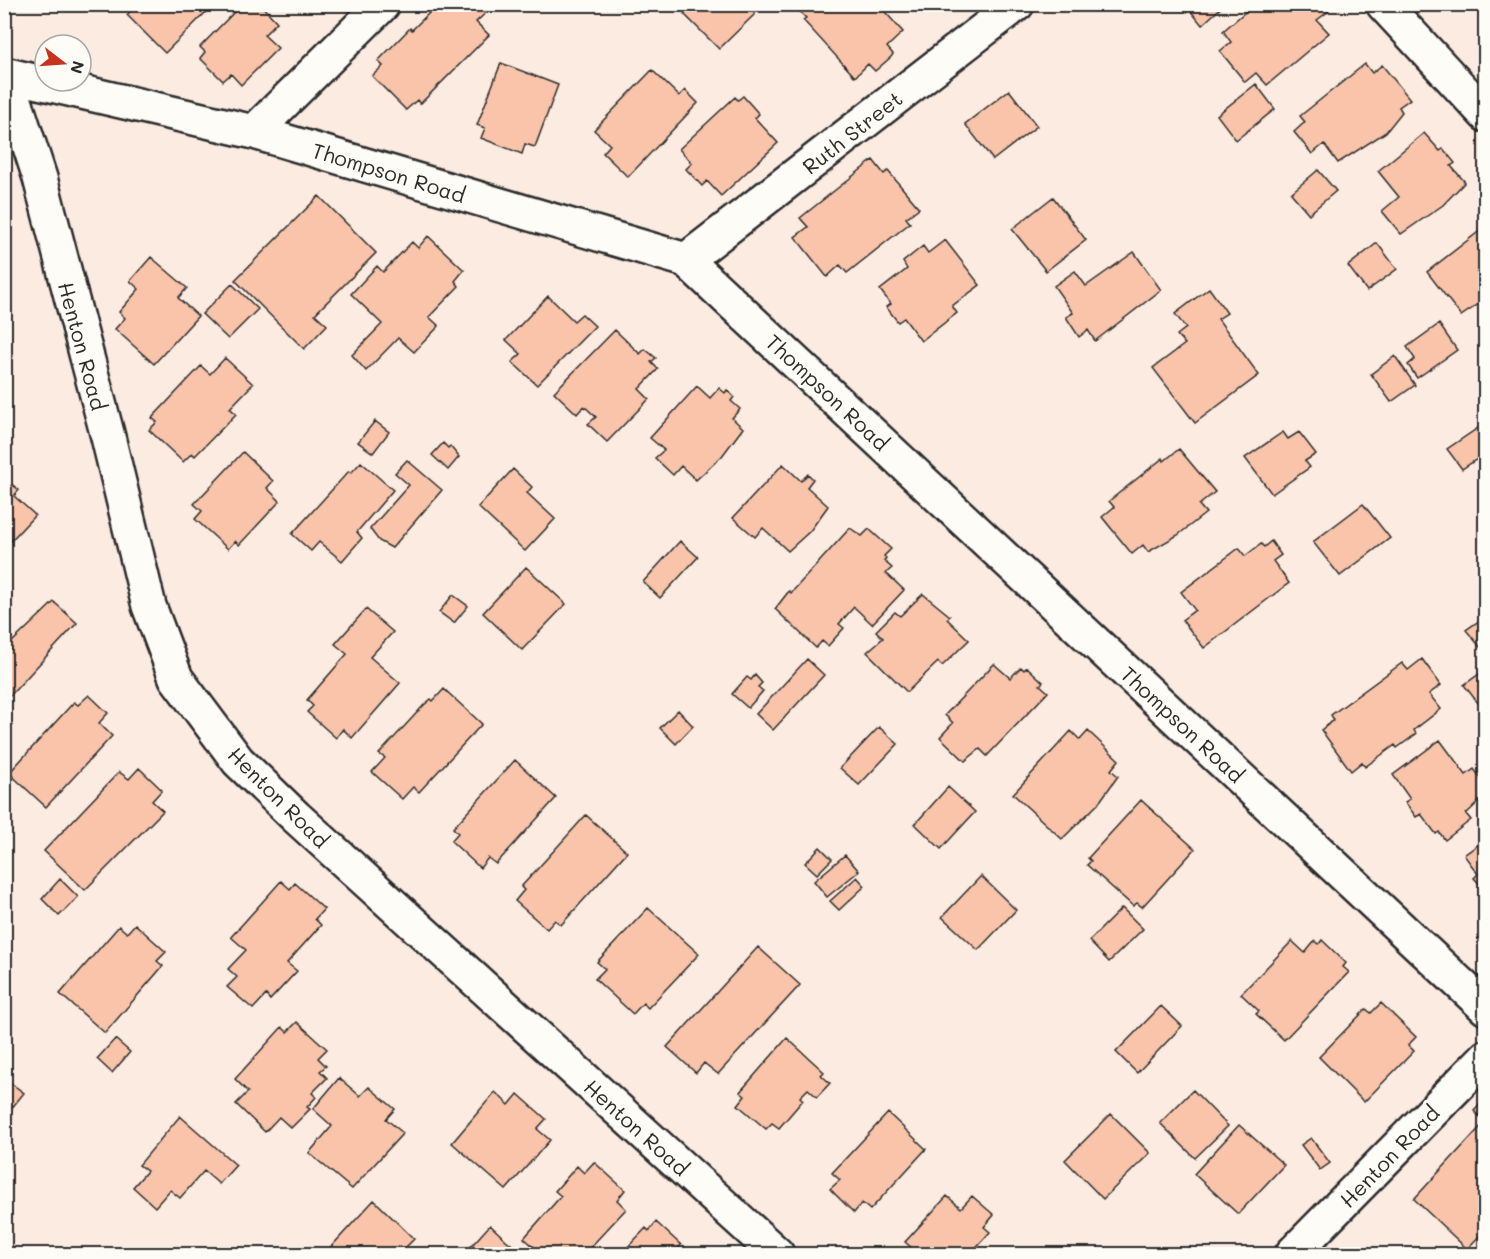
<svg xmlns="http://www.w3.org/2000/svg" width="1490" height="1259" viewBox="0 0 1490 1259" font-family="Mali,sans-serif">
	<rect width="100%" height="100%" fill="#fcebe0"/>
	<filter id="ink" filterUnits="userSpaceOnUse"><feTurbulence type="fractalNoise" baseFrequency=".0167" numOctaves="2"/><feDisplacementMap in="SourceGraphic" scale="12" xChannelSelector="R" yChannelSelector="G"/><feConvolveMatrix kernelMatrix="1 2 1 2 8 2 1 2 1" color-interpolation-filters="sRGB"/></filter>
	<g filter="url(#ink)">
		<!-- building -->
		<path fill="#f9c4aa" stroke="#2b2b2b" stroke-width="1.5" d="M136 4H214L165 53 127 15Z
			M242 4H260L277 22 264 35 278 48 241 85 231 74 223 81 200 58 205 52 200 47Z
			M445 4H485L490 9 476 22 489 35 420 104 417 100 406 110 372 76 383 66 378 61 410 28 412 30 437 5 441 8Z
			M693 4H746L755 14 719 49 684 14Z
			M805 4H809L814 10 820 4H878L903 32 887 47 893 54 891 57 875 71 868 64 855 77 803 20 806 18 798 10Z
			M1185 4H1225L1202 25Z
			M1251 4H1324L1329 11 1317 20 1329 33 1267 85 1256 73 1245 82 1220 51 1231 42 1223 31 1252 6Z
			M501 63 558 85 535 147 525 144 522 154 481 138 485 128 477 125Z
			M1365 64 1372 73 1382 65 1410 99 1399 107 1402 112 1386 132 1338 163 1324 144 1312 154 1294 132 1305 122 1300 116Z
			M652 70 679 96 685 90 698 103 628 177 603 153 610 145 594 130Z
			M1256 84 1275 109 1236 140 1217 115Z
			M1009 90 1037 126 993 160 965 124Z
			M743 96 759 114 755 118 778 143 721 196 707 181 702 186 686 169 692 163 679 149 735 97 738 100Z
			M1424 133 1440 151 1443 149 1445 151 1455 163 1451 166 1465 182 1443 205 1401 234 1382 211 1399 197 1378 171Z
			M873 160 884 174 888 171 919 208 906 218 910 223 847 273 840 265 827 277 795 237 808 227 800 218Z
			M1318 170 1336 191 1309 214 1291 193Z
			M319 196 376 253 315 314 327 325 304 349 235 280Z
			M1053 197 1086 240 1046 271 1012 229Z
			M1486 226V299L1461 316 1427 272Z
			M428 236 464 270 455 281 459 286 429 317 439 326 414 352 398 338 366 371 352 355 382 324 351 294 377 266 383 272 412 242 418 248Z
			M945 240 980 285 952 306 957 313 921 341 904 318 898 322 886 307 891 304 880 290 907 269 903 262 923 246 928 253Z
			M1377 243 1397 269 1367 291 1348 266Z
			M1134 252 1161 290 1095 341 1088 330 1079 337 1066 317 1073 313 1054 286 1075 271 1086 286Z
			M151 257 187 288 178 298 198 316 154 364 115 329 125 318 119 312 139 289 130 281Z
			M232 284 258 309 228 339 202 314Z
			M1209 288 1227 313 1218 319 1259 375 1195 423 1153 368 1185 344 1177 335 1186 328 1175 314Z
			M548 296 574 321 582 314 595 326 537 385 512 362 521 354 506 340Z
			M1439 324 1457 350 1417 378 1408 365 1415 359 1407 347Z
			M615 330 640 354 645 349 656 358 651 362 658 369 639 389 649 399 607 442 588 424 596 417 584 406 577 414 554 392Z
			M1395 356 1415 385 1391 402 1371 374Z
			M225 358 253 384 230 408 236 414 195 456 192 453 183 462 149 430 157 422 152 418 201 366 210 374Z
			M697 386 710 398 719 388 725 393 727 390 734 397 731 401 740 409 732 418 743 428 722 456 696 480 681 466 673 475 655 458 664 450 650 438Z
			M375 421 389 432 373 453 358 442Z
			M1481 426 1486 432V453L1462 469 1447 449Z
			M1283 432 1288 439 1299 432 1316 454 1305 461 1310 467 1272 494 1245 458Z
			M443 443 448 448 450 446 459 457 448 470 432 455Z
			M1179 449 1215 492 1199 505 1206 513 1178 535 1148 552 1143 545 1132 554 1102 517 1114 507 1109 501 1163 458 1164 461Z
			M243 452 273 481 267 488 280 501 239 545 235 541 228 549 195 519 202 511 194 504Z
			M407 460 442 490 392 548 379 541 370 529 409 485 395 473Z
			M361 462 393 490 357 532 362 538 342 561 319 542 311 551 292 534 349 471 351 473Z
			M783 464 801 481 808 474 813 479 807 487 828 506 810 531 788 551 763 528 755 537 733 518Z
			M513 469 532 487 527 493 555 519 525 551 478 507Z
			M4 478 19 490 14 496 35 515 4 548Z
			M1363 504 1390 538 1340 576 1313 542Z
			M850 528 862 536 869 529 891 549 884 556 886 558 884 561 892 568 886 573 904 590 872 624 854 607 839 624 844 628 828 646 822 641 816 648 775 609 789 591 791 593Z
			M680 541 698 557 660 598 643 582Z
			M1271 541 1281 555 1273 561 1289 583 1204 648 1182 620 1195 610 1181 592 1239 548 1245 556 1261 544 1264 547Z
			M526 567 566 604 522 650 483 613Z
			M923 594 950 616 947 619 969 640 942 666 938 662 907 692 867 652 883 638 876 631 895 612 900 616Z
			M453 595 468 606 454 623 439 612Z
			M54 602 77 623 7 699 4 697V635L12 642Z
			M366 609 393 632 370 657 400 683 352 738 343 729 336 738 307 712 313 706 307 700 347 654 335 644Z
			M1486 616V654L1466 630Z
			M807 659 824 675 773 730 756 714Z
			M1422 659 1441 685 1429 694 1441 709 1414 730 1416 734 1397 748 1395 745 1365 767 1362 762 1351 771 1321 730 1334 720 1331 715 1402 663 1408 670Z
			M994 664 1010 678 1021 667 1024 670 1027 667 1043 682 1040 685 1048 692 987 756 980 749 965 761 940 737 953 723 945 715Z
			M1486 669V697L1478 703 1464 685Z
			M755 675 762 683 758 687 763 691 748 708 732 694 747 677 751 680Z
			M444 689 482 724 419 792 413 787 402 799 372 772 385 758 379 754 424 705 431 699 433 701Z
			M89 695 108 713 99 723 112 736 46 807 9 773 74 702 78 705Z
			M678 710 693 726 676 744 660 728Z
			M879 727 898 744 859 785 840 768Z
			M1071 731 1080 740 1088 731 1119 760 1111 770 1118 776 1098 804 1062 839 1013 794Z
			M1440 740 1466 775 1474 769 1486 785V795L1466 814 1471 820 1445 840 1439 832 1436 834 1421 814 1416 817 1405 802 1410 799 1393 775Z
			M515 760 556 798 496 864 488 858 480 868 451 841 458 833 453 828Z
			M139 768 162 790 152 801 163 811 85 890 44 851 119 772 129 779Z
			M948 787 975 812 941 849 915 824Z
			M1141 800 1195 849 1142 907 1137 903 1133 906 1087 865 1091 861 1088 858Z
			M586 815 627 852 561 925 555 920 547 929 515 901 524 890 521 887Z
			M1486 839V891L1474 878 1478 874 1464 855Z
			M820 847 832 859 817 874 805 863Z
			M845 855 859 871 827 897 814 881Z
			M981 876 1016 910 978 950 942 917Z
			M857 877 865 886 839 910 830 901Z
			M60 879 78 897 59 916 42 899Z
			M281 881 290 889 295 883 324 909 315 919 321 925 287 963 297 971 270 1000 266 995 253 1009 227 987 237 977 228 969 246 950 231 937Z
			M648 908 699 954 648 1008 643 1003 633 1014 595 979 605 969 597 962Z
			M1122 908 1143 929 1109 962 1089 941Z
			M135 924 166 952 157 961 163 966 105 1033 60 994 119 926 127 933Z
			M1322 940 1346 963 1343 967 1349 972 1284 1040 1256 1014 1259 1011 1241 994 1292 941 1305 953 1315 941 1319 944Z
			M758 947 800 985 718 1074 704 1063 696 1073 667 1047Z
			M1381 1003 1416 1037 1408 1045 1414 1051 1364 1102 1319 1057 1366 1009 1371 1013Z
			M1161 1006 1182 1026 1137 1073 1116 1052Z
			M297 1022 327 1049 318 1058 326 1066 320 1071 327 1078 312 1093 316 1097 307 1107 310 1109 291 1128 279 1117 265 1132 236 1104 248 1092 235 1079 282 1027 287 1032Z
			M787 1038 824 1072 821 1075 830 1083 817 1097 808 1089 800 1097 803 1100 779 1128 772 1123 766 1129 738 1105 745 1096 740 1092Z
			M115 1039 130 1052 112 1073 97 1059Z
			M4 1078 24 1093 6 1115 4 1114Z
			M339 1078 360 1096 369 1087 395 1109 386 1119 403 1133 352 1189 309 1153 332 1126 313 1109Z
			M1193 1090 1228 1126 1195 1158 1160 1123Z
			M495 1092 509 1105 518 1094 546 1119 537 1129 550 1140 506 1190 452 1143Z
			M1485 1099 1486 1229 1467 1249 1414 1199 1485 1122 1474 1111Z
			M888 1113 926 1149 870 1210 862 1203 854 1213 830 1189 840 1180 832 1173Z
			M1111 1114 1150 1153 1103 1199 1065 1160Z
			M180 1116 236 1165 219 1184 204 1171 180 1198 170 1190 155 1207 133 1187 147 1171 139 1165Z
			M1239 1125 1284 1165 1238 1214 1194 1174Z
			M1311 1138 1330 1163 1320 1170 1301 1145Z
			M594 1162 625 1190 617 1200 626 1209 584 1254H542L524 1238 561 1196 555 1191 577 1166 584 1173Z
			M947 1196 961 1208 972 1196 994 1215 984 1227 990 1232 970 1254H919L905 1242Z
			M374 1200 414 1239 399 1254H335L329 1249Z
			M656 1222 681 1245 673 1254H621L646 1228 649 1231Z
			M490 1225 506 1240 523 1254H464Z"/>
		<g fill="none" stroke-linecap="round" stroke-linejoin="round">
			<defs>
				<path id="minor" d="M1383 4 1486 115
					M4 74 254 132 686 260 1486 1008
					M7 76 40 178 108 437 149 606 176 678 238 761 296 817 777 1254
					M254 132 383 4
					M686 260 1017 4
					M1292 1254 1486 1057"/>
			</defs>
			<!-- minor casing -->
			<use href="#minor" stroke="#2b2b2b" stroke-width="38"/>
			<!-- minor -->
			<use href="#minor" stroke="#fdfcf7" stroke-width="33"/>
		</g>
	</g>
	<g text-anchor="middle" dominant-baseline="central" stroke-width="6" stroke-linejoin="round" paint-order="stroke">
		<!-- street labels -->
		<g font-size="21" fill="#2b2b2b" stroke="#fdfcf7">
			<text transform="translate(852 132) rotate(-38)">Ruth Street</text>
			<text transform="translate(389 172) rotate(17)">Thompson Road</text>
			<text transform="translate(83 346) rotate(75)">Henton Road</text>
			<text transform="translate(828 392) rotate(43)">Thompson Road</text>
			<text transform="translate(1183 724) rotate(43)">Thompson Road</text>
			<text transform="translate(279 797) rotate(45)">Henton Road</text>
			<text transform="translate(637 1127) rotate(42)">Henton Road</text>
			<text transform="translate(1389 1156) rotate(-46)">Henton Road</text>
		</g>
	</g>
	<!-- margin -->
	<rect width="1490" height="1259" fill="none" stroke="#fdfcf7" stroke-width="24"/>
	<rect x="12" y="12" width="1466" height="1235" fill="none" stroke="#2b2b2b" stroke-width="2" filter="url(#ink)"/>
	<!-- north arrow -->
	<g transform="translate(63 63) rotate(107)"><circle r="28" fill="#fdfcf7" stroke="#a9a8a5" stroke-width="1.5"/>
	<path d="M0-4.5L10 22L0 15L-10 22Z" fill="#c8321e"/>
	<text y="-9" font-size="16" font-weight="bold" text-anchor="middle" fill="#2b2b2b">N</text>
	</g>
</svg>
